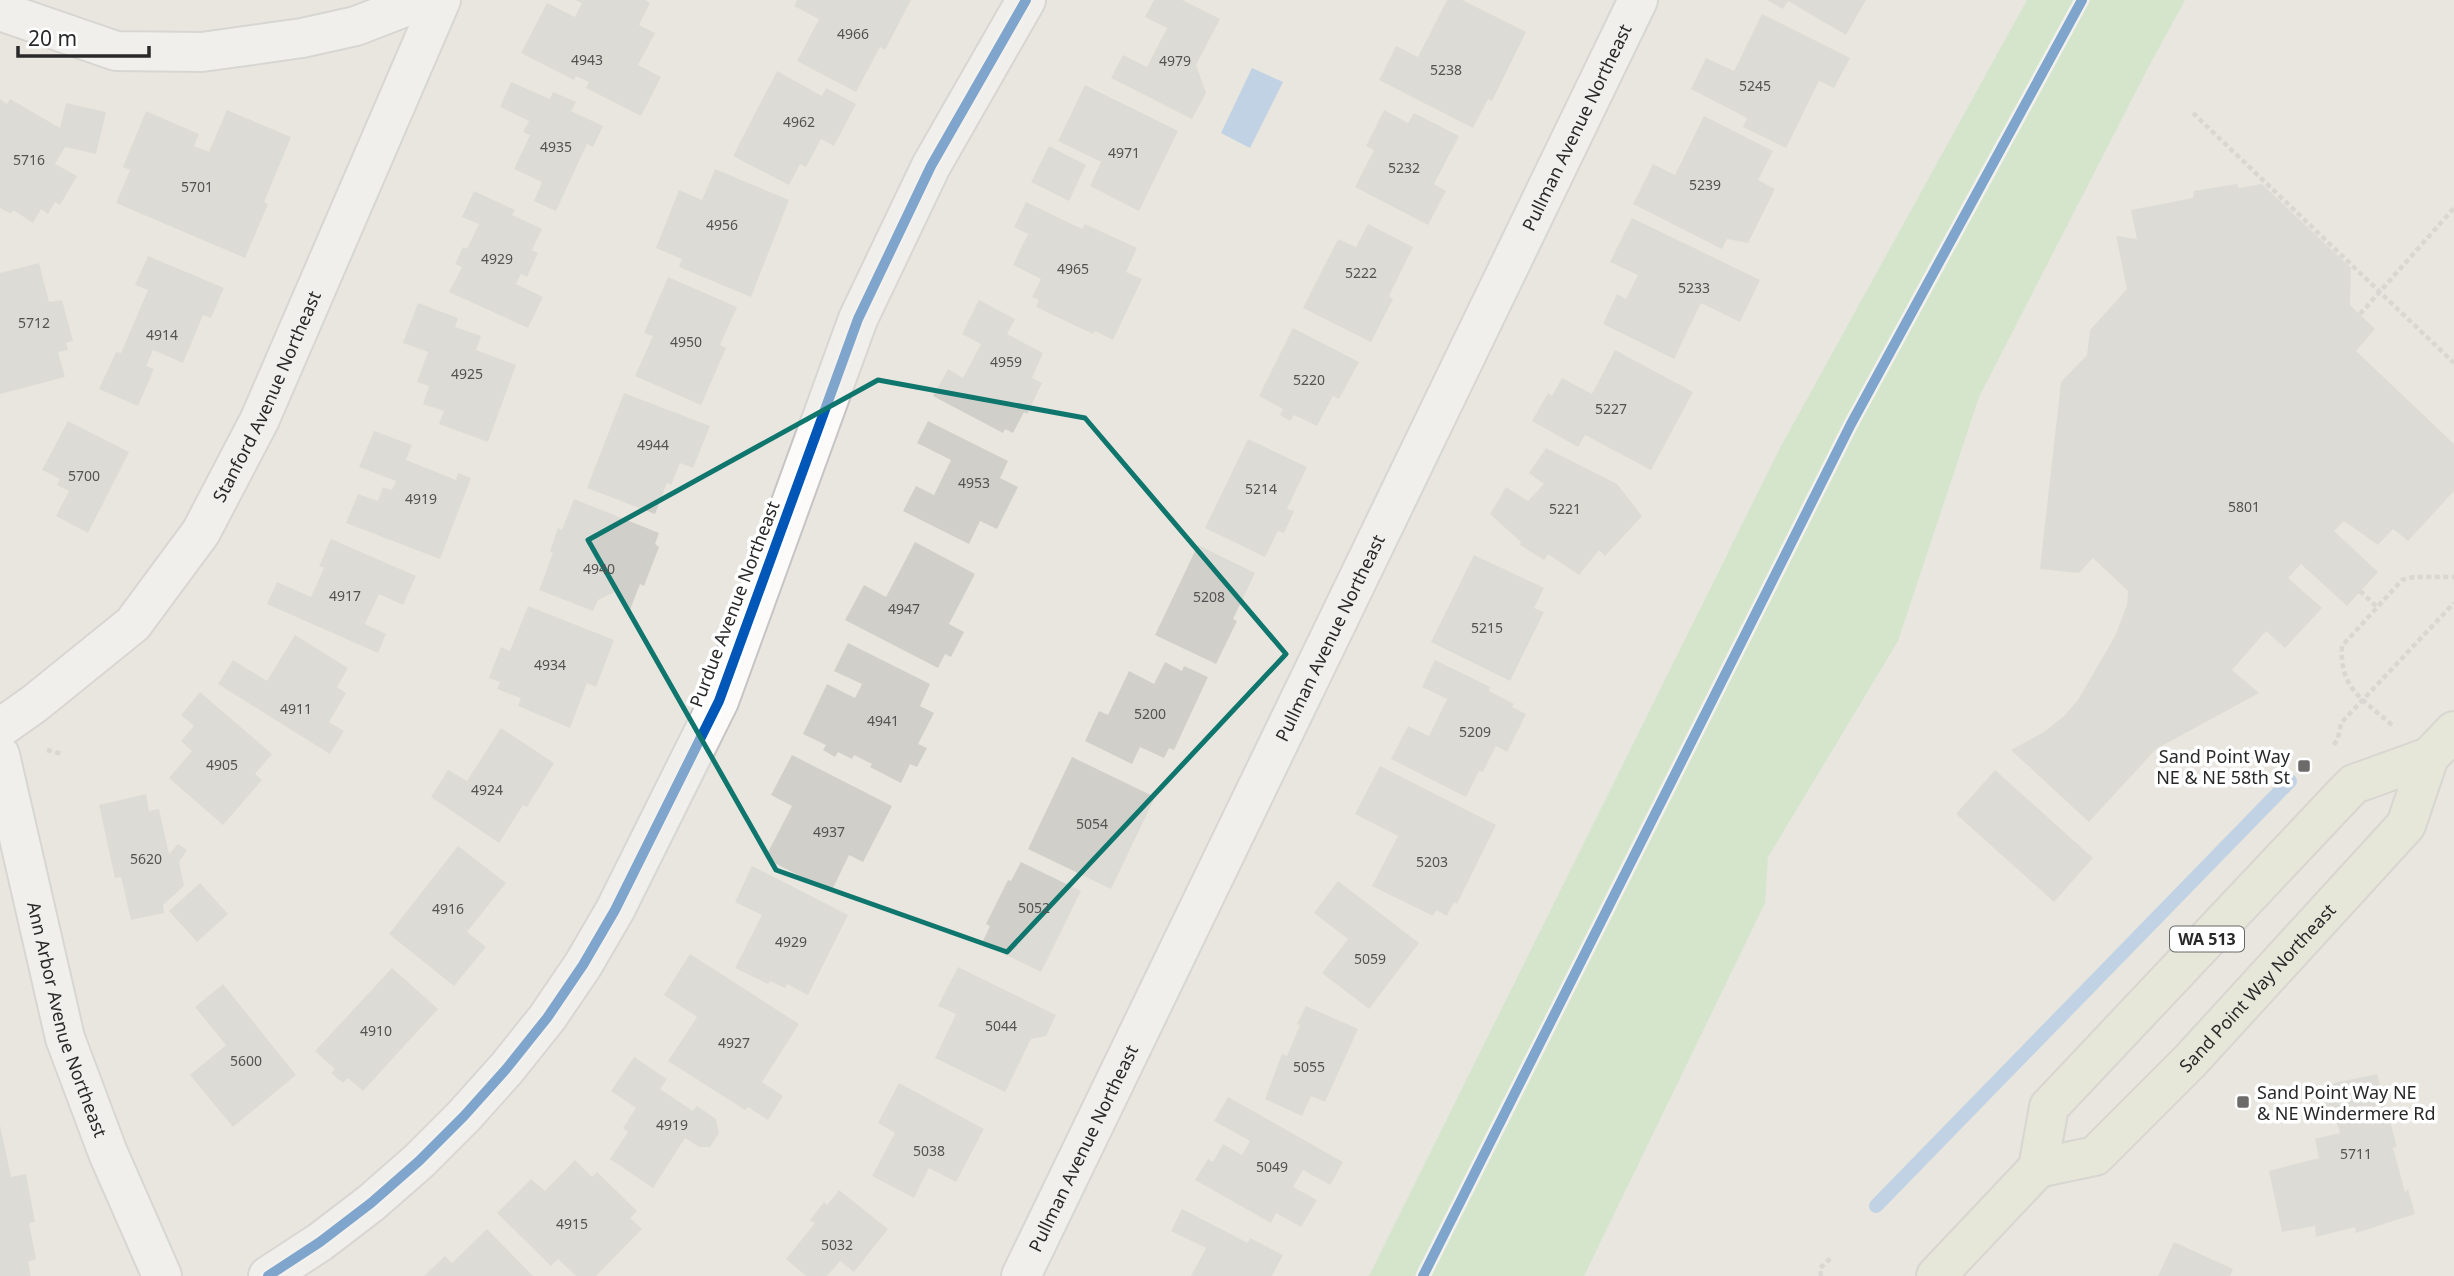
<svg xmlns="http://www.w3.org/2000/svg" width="2454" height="1276" viewBox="0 0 2454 1276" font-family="'Noto Sans',sans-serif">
	<rect width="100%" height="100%" fill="#e8e6df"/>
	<!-- green -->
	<path fill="#bee4b7" d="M2027 0H2185L2148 68 1979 397 1898 641 1768 857 1765 903 1584 1276H1369L1780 448Z"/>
	<!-- water -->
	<path fill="#92bbea" d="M1252 68 1283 82 1250 148 1221 133Z"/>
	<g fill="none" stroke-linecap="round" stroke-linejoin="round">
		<!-- stream -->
		<path stroke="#92bbea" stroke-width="14" d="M1876 1206 2290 781"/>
	</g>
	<!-- building -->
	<path fill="#d1cfca" d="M575 0H645L650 3 639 25 655 33 638 65 661 77 641 116 586 88 589 82 576 76 574 80 521 53 547 3 575 17 582 3Z
		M797 0H911L885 50 880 47 856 92 797 61 819 19 794 6Z
		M1154 0H1182L1220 19 1196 65 1206 93 1192 119 1111 78 1123 55 1147 67 1167 28 1145 17Z
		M1447 0H1462L1526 32 1492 101 1488 99 1473 128 1379 80 1396 46 1418 57Z
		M1767 0H1866L1846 35 1788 1 1783 9Z
		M1762 14 1850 58 1834 88 1819 81 1786 148 1743 127 1747 118 1691 89 1706 58 1734 71Z
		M777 71 822 96 826 88 856 104 834 146 821 139 806 167 800 164 789 185 733 156Z
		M511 82 550 99 553 92 576 102 571 111 603 126 593 147 587 144 556 211 534 201 542 182 514 169 530 135 523 132 529 121 500 107Z
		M1085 85 1178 131 1139 211 1090 186 1101 162 1058 141Z
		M0 99 7 104 10 99 60 128 66 103 106 112 96 154 65 147 55 164 77 176 60 205 55 202 48 214 41 209 33 223 13 210 11 214 0 208Z
		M227 110 291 137 264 202 268 204 245 258 116 203 130 170 123 167 146 111 199 134 194 146 209 152Z
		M1384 110 1408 123 1414 113 1459 136 1434 184 1446 191 1428 225 1355 187 1374 150 1366 146Z
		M1704 116 1773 151 1758 180 1775 189 1748 243 1727 239 1722 249 1633 204 1653 164 1675 175Z
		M1049 146 1086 165 1069 201 1031 182Z
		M715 169 789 200 751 297 679 267 682 259 656 248 679 190 702 200Z
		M2237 184 2239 188 2262 184 2351 268 2350 305 2375 329 2356 351 2454 444V491L2408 541 2393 529 2378 545 2344 521 2334 531 2378 572 2347 606 2301 564 2288 578 2322 608 2285 648 2266 631 2232 670 2259 693 2156 749 2089 822 2011 750 2044 732 2063 717 2078 700 2115 636 2127 605 2128 591 2093 558 2079 573 2040 569 2061 382 2087 355 2090 330 2127 289 2116 236 2137 239 2131 210 2193 198 2194 191Z
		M474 191 515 210 512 215 542 229 532 250 538 253 527 277 521 274 516 284 543 297 528 328 449 292 462 267 455 264 463 247 467 249 479 224 462 217Z
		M1026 202 1082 229 1085 224 1137 248 1126 272 1142 279 1113 340 1095 331 1093 334 1036 307 1039 300 1032 297 1041 279 1013 265 1028 234 1014 227Z
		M1632 218 1760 280 1740 322 1701 303 1674 359 1603 324 1617 294 1626 299 1638 275 1610 262Z
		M1368 224 1413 247 1389 296 1393 299 1371 342 1303 308 1338 239 1356 247Z
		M148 256 224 288 211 318 203 315 183 363 153 350 146 366 154 369 138 406 99 389 116 352 121 353 148 290 135 285Z
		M39 263 49 302 62 300 73 341 66 343 68 350 58 352 65 377 0 394V273Z
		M668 277 737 307 720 345 726 348 701 405 635 376 653 336 644 333Z
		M979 300 1015 319 1007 334 1043 353 1032 378 1042 383 1027 414 1024 412 1013 433 1005 429 1003 433 933 396 948 369 963 378 981 344 962 334Z
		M418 303 458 318 455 327 481 336 476 350 516 365 488 442 439 424 444 411 423 404 429 386 417 382 428 352 403 343Z
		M1293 328 1359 362 1339 399 1333 396 1317 426 1294 415 1290 421 1280 415 1283 409 1259 396Z
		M1615 350 1693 392 1651 470 1585 435 1578 447 1532 421 1548 393 1552 396 1562 378 1592 394Z
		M624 393 710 426 693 468 680 463 671 485 667 483 655 514 587 488Z
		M68 421 129 452 88 533 56 516 69 491 57 485 60 479 42 470Z
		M928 421 1008 461 1000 478 1018 487 997 529 980 521 969 544 903 511 916 486 934 495 951 460 917 443Z
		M374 431 412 445 406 460 456 480 458 473 471 478 440 559 346 523 358 494 378 501 383 487 392 490 396 481 359 467Z
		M1248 439 1307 467 1287 509 1294 511 1284 533 1278 531 1265 557 1205 528Z
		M1546 448 1617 484 1642 516 1605 556 1599 550 1579 575 1548 554 1544 560 1520 545 1521 542 1490 514 1506 487 1528 501 1544 484 1529 473Z
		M574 499 659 533 655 544 659 547 644 586 640 584 628 615 617 591 598 600 593 611 539 590 553 553 550 551 558 528 562 530Z
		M331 539 416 576 403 605 379 594 365 624 386 634 378 653 267 604 277 582 311 597 324 568 319 566Z
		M915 542 975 574 949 624 964 632 951 657 945 654 938 668 845 620 864 585 886 597Z
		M1198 545 1255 573 1233 619 1237 621 1216 664 1155 635Z
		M1474 555 1544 588 1534 608 1544 612 1510 681 1431 642Z
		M528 606 614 640 596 687 587 683 570 728 518 706 521 698 497 689 500 682 489 678 501 647 510 651Z
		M295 635 348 668 337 687 346 693 329 722 344 731 330 754 218 684 233 660 267 681Z
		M848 643 930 684 920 706 934 713 918 744 927 748 917 767 910 764 901 783 870 767 872 764 854 755 852 759 838 752 835 757 823 750 826 745 803 734 827 684 855 698 862 684 834 671Z
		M1435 660 1490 687 1489 691 1514 704 1512 707 1526 714 1507 752 1496 746 1483 772 1479 771 1466 797 1391 759 1408 726 1429 736 1447 699 1422 687Z
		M1165 662 1182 671 1184 666 1208 677 1174 750 1169 748 1164 758 1140 747 1132 764 1085 741 1099 711 1108 715 1129 671 1154 684Z
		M200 692 272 754 255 774 262 780 223 825 169 778 192 751 181 741 194 726 181 715Z
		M501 728 554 763 527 807 523 805 499 843 431 797 448 770 467 781Z
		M792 755 892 806 863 862 849 855 831 892 765 858 792 806 771 795Z
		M1072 757 1155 797 1111 889 1028 849Z
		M1380 766 1496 825 1457 904 1454 902 1447 916 1436 910 1433 916 1372 886 1398 836 1355 814Z
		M1995 770 2093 858 2054 902 1956 814Z
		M146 794 149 811 159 809 169 854 178 844 187 850 179 862 184 886 163 905 164 913 131 920 121 877 115 878 99 805Z
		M458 846 506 883 467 932 486 947 454 986 389 934Z
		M1021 862 1081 891 1041 972 982 943 990 926 986 924 1008 880 1011 881Z
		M752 866 848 915 808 995 787 984 785 988 770 981 768 984 735 968 762 915 735 902Z
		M1338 881 1419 943 1369 1009 1322 973 1348 939 1314 913Z
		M200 883 228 914 197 942 169 911Z
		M690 954 799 1024 762 1082 783 1096 768 1120 748 1107 745 1110 668 1061 697 1017 664 995Z
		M958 967 1056 1015 1046 1036 1031 1039 1005 1092 935 1058 956 1014 938 1006Z
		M392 968 438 1009 363 1091 348 1078 343 1083 331 1073 335 1069 315 1051Z
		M223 984 296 1075 233 1127 190 1075 226 1045 195 1007Z
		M1306 1006 1358 1029 1325 1102 1311 1096 1302 1116 1265 1099 1282 1054 1287 1056 1300 1025 1297 1024Z
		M634 1057 667 1079 660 1089 693 1111 697 1106 716 1119 719 1133 710 1147H699L685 1138 653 1188 610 1159 628 1132 623 1128 636 1108 611 1091Z
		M2377 1074 2397 1147 2393 1148 2405 1192 2408 1189 2415 1214 2356 1233 2355 1227 2316 1237 2315 1226 2282 1232 2269 1171 2319 1158 2315 1139 2340 1133 2336 1120 2338 1116 2326 1109 2323 1093 2334 1083Z
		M899 1083 984 1129 956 1182 929 1168 914 1198 872 1176 895 1133 878 1123Z
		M1228 1097 1343 1162 1330 1185 1303 1170 1293 1187 1317 1200 1301 1227 1276 1213 1271 1223 1195 1180 1208 1159 1213 1162 1223 1144 1242 1155 1250 1141 1214 1121Z
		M0 1125 11 1177 26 1174 35 1222 29 1223 36 1259 28 1262 31 1276H0Z
		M575 1160 592 1177 597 1172 637 1211 630 1218 642 1229 596 1276H576L558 1259 551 1266 497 1213 531 1179 545 1191Z
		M839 1190 888 1229 854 1272 840 1261 827 1276H806L786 1259 815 1223 810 1220 824 1202 827 1205Z
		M1182 1209 1248 1243 1250 1238 1283 1255 1272 1276H1191L1206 1248 1171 1231Z
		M487 1229 533 1276H424L445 1256 452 1263Z
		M2174 1242 2233 1269 2230 1276H2158Z"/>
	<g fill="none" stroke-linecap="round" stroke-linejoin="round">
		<defs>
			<g id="minor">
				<path d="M0 11 116 51 202 52 302 38 356 26 423 0"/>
				<path id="s1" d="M0 728 34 704 133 624 201 532 260 419 441 0"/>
				<path id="s2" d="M0 755 65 1038 108 1153 162 1276"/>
				<path d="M268 1276 320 1242 371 1203 419 1161 464 1116 507 1068 547 1018 583 965 615 910 719 701 858 319 931 166 1026 0"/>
				<path id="s3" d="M1021 1276 1638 0"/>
			</g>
			<g id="primary">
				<path id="s4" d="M2038 1168 2095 1156 2190 1061 2406 825 2429 757 2454 731"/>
				<path d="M1936 1276 2038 1168 2049 1107 2345 793 2354 784 2429 757"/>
			</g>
		</defs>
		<!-- minor casing -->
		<use href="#minor" stroke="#c6c4c4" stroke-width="42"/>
		<!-- primary casing -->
		<use href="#primary" stroke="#c4c3c1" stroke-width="42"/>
		<!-- path -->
		<path stroke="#c6c5c4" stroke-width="4.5" stroke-dasharray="5 3.5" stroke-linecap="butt" d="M2193 113 2454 363
			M2360 314 2454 208
			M2360 591 2377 607
			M2392 725C2363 699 2339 689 2342 646L2402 580 2414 577H2454
			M2334 745 2338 738 2341 723 2454 603
			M47 750 62 754
			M1821 1276 1820 1268 1833 1256"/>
		<!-- minor -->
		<use href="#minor" stroke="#fcfbfa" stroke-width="38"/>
		<!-- primary -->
		<use href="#primary" stroke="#e5e6d2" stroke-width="38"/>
		<defs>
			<path id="cycleway" d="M268 1276 320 1242 371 1203 419 1161 464 1116 507 1068 547 1018 583 965 615 910 719 701 858 319 931 166 1026 0
				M1423 1276 1851 424 2082 0"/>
		</defs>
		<!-- cycleway casing -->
		<use href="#cycleway" stroke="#fff" stroke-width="15"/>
		<!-- cycleway -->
		<use href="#cycleway" stroke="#0057b8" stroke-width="10"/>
	</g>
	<!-- marked area -->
	<path d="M0 0H2454V1276H0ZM878 380 1085 418 1286 654 1007 952 776 870 588 540Z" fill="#e8e6df" fill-opacity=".55" fill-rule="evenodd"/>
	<path fill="none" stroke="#0f766e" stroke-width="5" stroke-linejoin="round" d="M878 380 1085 418 1286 654 1007 952 776 870 588 540Z"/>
	<!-- markers -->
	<g fill="#6c6b69" stroke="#fff" stroke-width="2.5">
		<rect x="2297" y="759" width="14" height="14" rx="3.5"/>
		<rect x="2236" y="1095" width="14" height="14" rx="3.5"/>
	</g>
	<g text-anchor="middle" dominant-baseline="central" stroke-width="7" stroke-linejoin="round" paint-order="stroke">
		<!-- number labels -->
		<g font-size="14" fill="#545352">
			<text x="853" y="33">4966</text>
			<text x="587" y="59">4943</text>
			<text x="1175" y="60">4979</text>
			<text x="1446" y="69">5238</text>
			<text x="1755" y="85">5245</text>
			<text x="799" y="121">4962</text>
			<text x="556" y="146">4935</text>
			<text x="1124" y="152">4971</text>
			<text x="29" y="159">5716</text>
			<text x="1404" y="167">5232</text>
			<text x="1705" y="184">5239</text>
			<text x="197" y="186">5701</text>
			<text x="722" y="224">4956</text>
			<text x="497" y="258">4929</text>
			<text x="1073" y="268">4965</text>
			<text x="1361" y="272">5222</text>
			<text x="1694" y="287">5233</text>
			<text x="34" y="322">5712</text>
			<text x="162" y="334">4914</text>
			<text x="686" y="341">4950</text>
			<text x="1006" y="361">4959</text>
			<text x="467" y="373">4925</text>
			<text x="1309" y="379">5220</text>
			<text x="1611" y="408">5227</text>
			<text x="653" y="444">4944</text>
			<text x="84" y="475">5700</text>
			<text x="974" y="482">4953</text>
			<text x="1261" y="488">5214</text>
			<text x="421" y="498">4919</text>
			<text x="2244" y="506">5801</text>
			<text x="1565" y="508">5221</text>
			<text x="599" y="568">4940</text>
			<text x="345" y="595">4917</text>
			<text x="1209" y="596">5208</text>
			<text x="904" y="608">4947</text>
			<text x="1487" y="627">5215</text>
			<text x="550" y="664">4934</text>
			<text x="296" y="708">4911</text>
			<text x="1150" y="713">5200</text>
			<text x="883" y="720">4941</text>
			<text x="1475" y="731">5209</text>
			<text x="222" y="764">4905</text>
			<text x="487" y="789">4924</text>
			<text x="1092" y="823">5054</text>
			<text x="829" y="831">4937</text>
			<text x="146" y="858">5620</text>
			<text x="1432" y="861">5203</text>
			<text x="1034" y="907">5052</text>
			<text x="448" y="908">4916</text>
			<text x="791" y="941">4929</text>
			<text x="1370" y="958">5059</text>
			<text x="1001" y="1025">5044</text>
			<text x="376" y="1030">4910</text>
			<text x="734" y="1042">4927</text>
			<text x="246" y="1060">5600</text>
			<text x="1309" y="1066">5055</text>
			<text x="672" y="1124">4919</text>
			<text x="929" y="1150">5038</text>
			<text x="2356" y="1153">5711</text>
			<text x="1272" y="1166">5049</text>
			<text x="572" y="1223">4915</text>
			<text x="837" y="1244">5032</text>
		</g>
		<!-- shield labels -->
		<rect fill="#fff" stroke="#696969" stroke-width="2" x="2170" y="926.5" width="74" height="25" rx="5"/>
		<g font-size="16" font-weight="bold" fill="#292929">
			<text x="2207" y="939">WA 513</text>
		</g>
		<!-- street labels -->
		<g font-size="18" fill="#292929" stroke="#fff">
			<text stroke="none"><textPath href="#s3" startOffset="1276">Pullman Avenue Northeast</textPath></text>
			<text stroke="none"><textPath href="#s1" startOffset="434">Stanford Avenue Northeast</textPath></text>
			<text transform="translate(734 604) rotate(-69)">Purdue Avenue Northeast</text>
			<text stroke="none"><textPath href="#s3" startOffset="709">Pullman Avenue Northeast</textPath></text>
			<text stroke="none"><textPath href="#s4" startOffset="292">Sand Point Way Northeast</textPath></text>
			<text stroke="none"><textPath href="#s2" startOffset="273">Ann Arbor Avenue Northeast</textPath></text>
			<text stroke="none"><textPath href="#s3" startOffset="142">Pullman Avenue Northeast</textPath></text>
		</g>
		<!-- poi labels -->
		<g font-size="18" fill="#292929" stroke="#fff" text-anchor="end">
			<text x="2290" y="756">Sand Point Way<tspan x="2290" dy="21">NE &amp; NE 58th St</tspan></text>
			<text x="2257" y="1092" text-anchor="start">Sand Point Way NE<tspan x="2257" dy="21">&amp; NE Windermere Rd</tspan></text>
		</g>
	</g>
	<!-- scale -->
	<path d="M18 46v10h131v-10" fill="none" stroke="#292929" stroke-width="3.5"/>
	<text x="28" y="46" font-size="21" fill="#292929" stroke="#ffffff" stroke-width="5" paint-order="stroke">20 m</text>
</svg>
